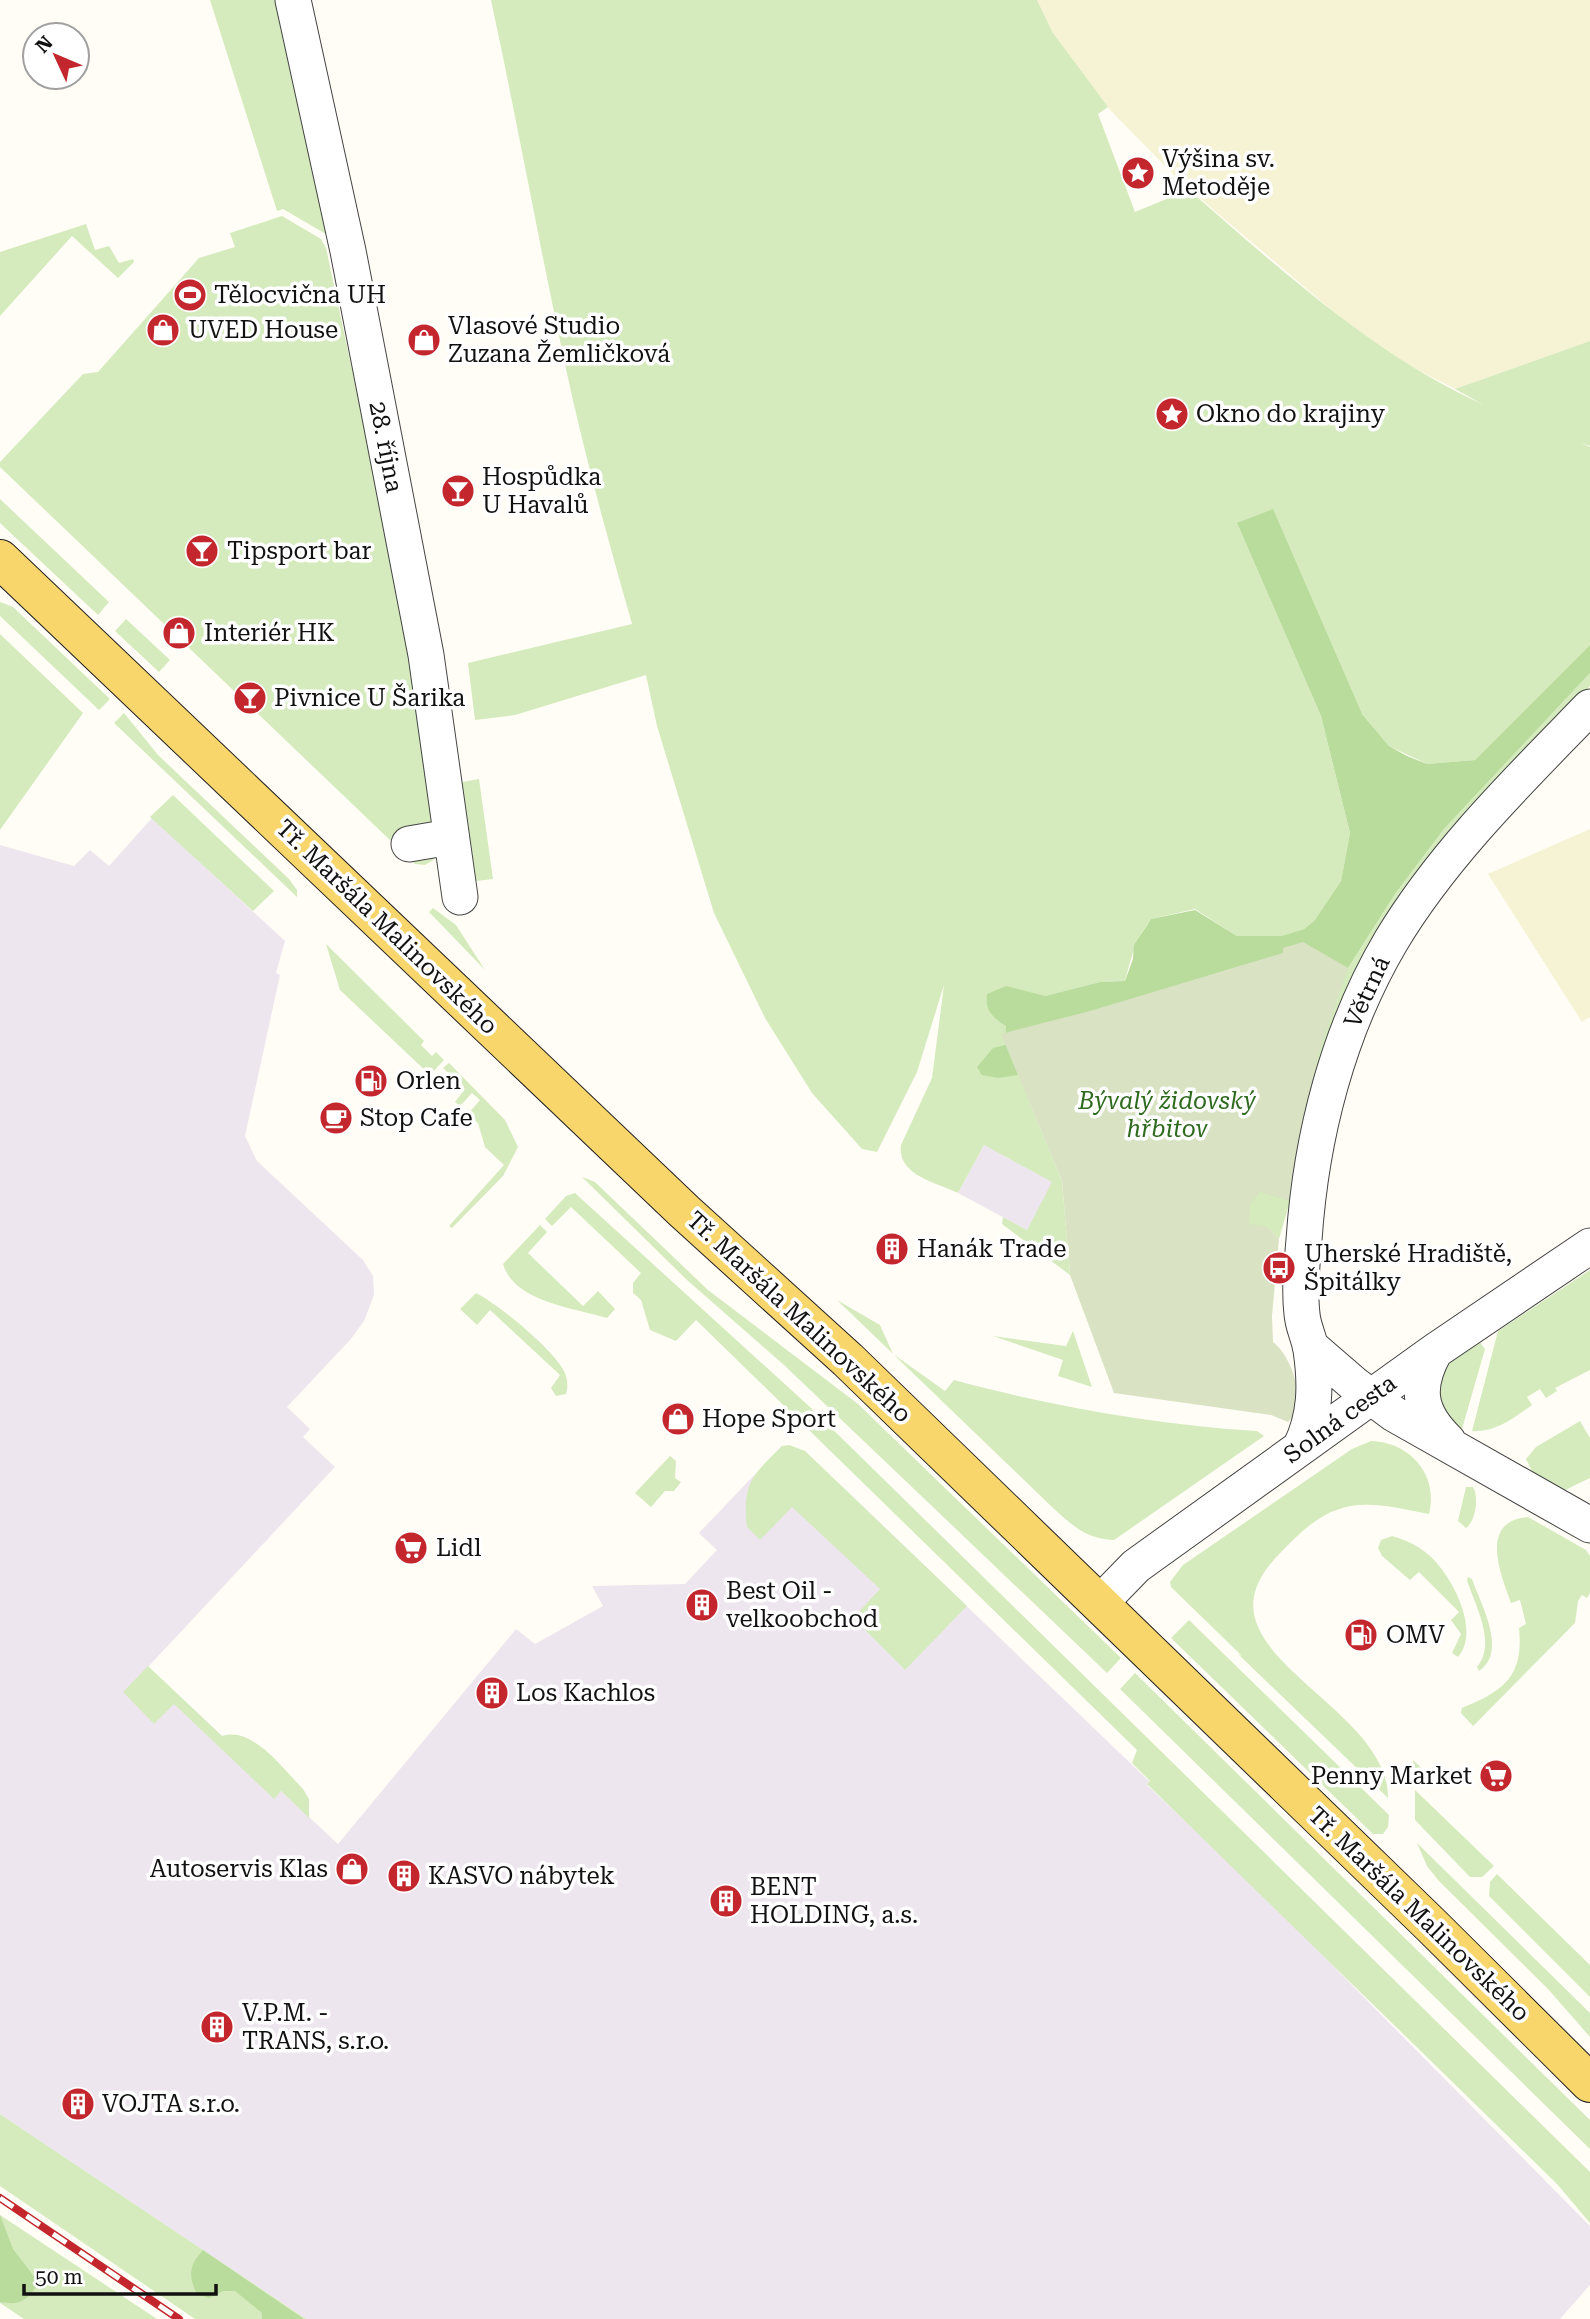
<svg xmlns="http://www.w3.org/2000/svg" width="1590" height="2319" viewBox="0 0 1590 2319" font-family="'Roboto Serif',serif">
	<rect width="100%" height="100%" fill="#fffdf5"/>
	<!-- industrial -->
	<path fill="#eee6ef" d="M152 818 285 941 276 973 280 975 245 1136 257 1161 363 1260 373 1276 374 1295 364 1321 350 1340 287 1407 310 1429 303 1437 335 1467 148 1667 338 1844 516 1629 535 1644 603 1606 592 1586 685 1584 717 1550 699 1533 782 1446 805 1451 1150 1782 1147 1785 1268 1900 1590 2226V2285L1560 2319H306L0 2114V845L74 866 90 850 109 866Z
		M984 1145 1053 1182 1027 1230 958 1193Z"/>
	<!-- farmland -->
	<path fill="#f6f3d4" d="M1037 0H1590V341L1455 389 1410 366 1347 323 1183 184 1110 110 1079 71 1053 33Z
		M1590 829V1017L1582 1022 1488 874Z"/>
	<!-- green -->
	<path fill="#d5ebbd" d="M210 0H279L331 237 283 209 277 211Z
		M491 0H1037L1053 33 1108 107 1098 114 1135 212 1176 195 1183 185C1275 264 1371 354 1482 404L1455 389 1590 341V446L1581 443 1590 447V645L1475 760 1427 764 1389 746 1362 714 1237 523 1321 716 1350 833 1341 881 1314 921 1304 929 1281 936H1237L1195 909 1151 919C1136 938 1131 958 1125 981L1100 982 1045 996 1026 1085 1029 1101 1062 1181 1070 1275 1002 1224 1003 1217 1027 1230 1052 1182 984 1145 958 1193C935 1182 897 1175 901 1145L932 1078 944 985 917 1072 877 1152 862 1149 812 1093 765 1018 714 913 657 726 646 675 515 715 475 720 468 663 632 624C606 533 581 442 562 350 537 233 516 116 491 0Z
		M282 216 321 239 326 248 415 666 434 815 426 855 435 859 425 865 415 864 0 467V462L83 374 98 372 199 258 235 247 230 233Z
		M86 224 95 250 109 246 119 263 133 259 134 262 118 278 72 236 0 316V252Z
		M0 499 109 602 98 615 0 523Z
		M0 602 13 607 110 699 99 710 0 616Z
		M126 619 170 660 159 672 115 631Z
		M0 634 83 713 0 830Z
		M1590 673V686L1479 805 1305 1123 1318 1056 1348 968 1395 894 1444 829Z
		M124 713 158 755 289 879 297 890V897L114 723Z
		M479 779 493 879 476 881 462 782Z
		M173 795 274 891 253 911 150 817Z
		M433 908 456 925 485 970 429 912Z
		M326 944 424 1041 421 1045 432 1056 436 1052 444 1060 430 1075 340 990Z
		M449 1063 505 1120 518 1147 503 1176 452 1228 449 1226 504 1165 485 1147 478 1123 468 1114 480 1100 472 1093 460 1106 455 1102 465 1089 443 1068Z
		M582 1177 595 1182 708 1290 858 1404 1121 1658 1107 1673 784 1365 687 1280Z
		M1260 1192 1290 1201 1279 1239 1268 1227 1249 1224 1250 1204Z
		M575 1193 811 1408 1590 2172V2223L1557 2184 1147 1784 1150 1781 1132 1763 1137 1750 696 1320 676 1341 650 1330 641 1300 633 1293V1283L641 1273 571 1207 552 1226 545 1219 566 1196Z
		M540 1225 547 1232 528 1253 583 1306 598 1291 615 1309 607 1318C575 1308 514 1302 503 1264Z
		M1590 1270V1370L1555 1388 1557 1391 1546 1398 1540 1389 1527 1397 1532 1405C1514 1418 1495 1433 1472 1431L1498 1331Z
		M476 1293C498 1304 556 1351 565 1373 568 1381 568 1387 566 1394L556 1396 551 1388 560 1375 490 1310 477 1325 460 1309Z
		M837 1300 880 1325 893 1354 945 1391 954 1380C1050 1406 1158 1425 1257 1431L1264 1436 1114 1540C1086 1539 1073 1526 1053 1508Z
		M1073 1331 1092 1387 1058 1376 1063 1360 993 1336 1066 1346Z
		M1476 1337 1485 1349 1462 1429 1446 1421 1432 1375Z
		M1580 1421 1590 1438V1478L1561 1492 1533 1473 1526 1459 1536 1447Z
		M1371 1441C1410 1442 1439 1475 1429 1514 1369 1502 1339 1494 1292 1541 1277 1556 1261 1571 1255 1592 1235 1665 1389 1715 1388 1798L1238 1654 1242 1656 1171 1587 1170 1582 1183 1565 1352 1449Z
		M789 1445 805 1451 967 1606 905 1670 853 1618 880 1589 792 1507 760 1540 747 1527C742 1483 752 1476 782 1446Z
		M670 1456 676 1461 675 1478 681 1482 674 1491H665L651 1507 635 1493Z
		M1466 1487H1473C1479 1497 1476 1521 1466 1528L1458 1521Z
		M1528 1517 1586 1550 1590 1556V1593L1587 1598 1582 1595 1578 1601 1575 1623 1411 1789 1413 1760 1427 1773 1473 1726 1461 1713 1462 1708C1504 1691 1524 1676 1519 1628L1526 1624 1520 1600 1511 1603C1501 1575 1478 1521 1528 1517Z
		M1392 1536C1406 1540 1419 1546 1430 1556 1452 1576 1481 1631 1458 1657L1452 1653 1461 1634 1451 1620 1459 1612 1419 1572 1410 1580 1382 1556 1378 1548 1381 1540Z
		M1468 1577 1472 1579C1481 1605 1508 1651 1479 1671L1477 1667C1497 1642 1475 1606 1467 1580Z
		M1189 1620 1389 1815 1388 1827 1383 1834H1373L1171 1638Z
		M148 1666 222 1736C253 1726 284 1770 303 1789L309 1799V1818L281 1791 274 1799 174 1704 154 1724 123 1692Z
		M1135 1673 1590 2120V2149L1120 1689Z
		M1415 1790 1494 1866 1482 1877H1470L1415 1820Z
		M1417 1843 1590 2013V2037L1548 1989 1438 1880 1427 1866Z
		M1497 1874 1590 1965V1997L1489 1896 1490 1882Z
		M0 2114 306 2319H195L0 2186Z
		M0 2215 157 2319H24L0 2303Z"/>
	<!-- forest -->
	<path fill="#b9dc9c" d="M1273 509 1362 714 1389 746 1407 756 1427 764 1475 760 1590 645V673L1444 829 1395 894 1348 968 1318 1056 1290 1201 1260 1192 1250 1204 1249 1224 1268 1227 1273 1304 1018 1071V1075L998 1078 982 1075 977 1067 993 1048 1005 1045 1006 1026C992 1017 985 1011 987 994L1006 986 1045 996 1100 982 1125 981 1133 959 1134 945 1151 919 1195 910 1237 936H1281L1304 929 1314 921 1341 881 1350 833 1321 716 1237 523Z
		M0 2215 13 2249 39 2283C27 2300 21 2306 0 2302Z
		M203 2250 304 2319H262V2313L235 2291H223L209 2298 197 2294C188 2276 189 2265 203 2250Z"/>
	<!-- cemetery -->
	<path fill="#d9e3c4" d="M1303 942 1348 968 1318 1056 1290 1201 1260 1192 1250 1204 1249 1224 1268 1227 1279 1239 1272 1316 1273 1342C1292 1356 1309 1405 1288 1422L1271 1415 1114 1393 1070 1275 1062 1181 1001 1034 1090 1011 1283 953V948Z"/>
	<g fill="none" stroke-linecap="round" stroke-linejoin="round">
		<defs>
			<path id="minor" d="M293 0 348 251 426 655 460 897
				M409 844 450 837
				M1310 1346 1354 1384 1394 1414 1590 1525
				M1435 1351C1415 1387 1418 1412 1448 1441
				M1300 1448C1316 1416 1316 1384 1311 1350 1309 1337 1303 1327 1302 1314 1299 1289 1302 1264 1304 1240 1311 1136 1338 1031 1391 941 1443 854 1520 779 1590 707
				M1099 1604 1136 1566 1435 1351 1590 1246"/>
			<path id="major" d="M0 559 685 1212 848 1360 1431 1925 1590 2083"/>
		</defs>
		<!-- minor casing -->
		<use href="#minor" stroke="#444" stroke-width="37"/>
		<!-- major casing -->
		<use href="#major" stroke="#222" stroke-width="40"/>
		<!-- minor -->
		<use href="#minor" stroke="#fff" stroke-width="35"/>
		<!-- major -->
		<use href="#major" stroke="#f9d66b" stroke-width="38"/>
		<defs>
			<path id="rail" d="M0 2198 179 2319"/>
		</defs>
		<!-- rail casing -->
		<use href="#rail" stroke="#c4262e" stroke-width="8"/>
		<!-- rail -->
		<use href="#rail" stroke="#fff" stroke-width="5" stroke-dasharray="16" stroke-linecap="butt"/>
	</g>
	<!-- icons -->
	<defs>
		<symbol id="sight-disc" viewBox="-11 -11 22 22"><circle r="9.5" fill="#c4262e" stroke="#fff"/><path d="M0-6L1.8-2.2L6-1.7L2.9 1.2L3.7 5.4L0 3.3L-3.7 5.4L-2.9 1.2L-6-1.7L-1.8-2.2Z" fill="#fff"/></symbol>
		<symbol id="stadium-disc" viewBox="-11 -11 22 22"><circle r="9.5" fill="#c4262e" stroke="#fff"/><path d="M0-5a6.5 5 0 1 0 0 10a6.5 5 0 1 0 0-10ZM-3.5-1.8h7v3.6h-7Z" fill="#fff"/></symbol>
		<symbol id="shop-disc" viewBox="-11 -11 22 22"><circle r="9.5" fill="#c4262e" stroke="#fff"/><path d="M-5-2.5h2.3a2.7 3.5 0 0 1 5.4 0H5L5.5 6h-11ZM-1.5-2.5h3a1.5 2.3 0 0 0-3 0Z" fill="#fff"/></symbol>
		<symbol id="bar-disc" viewBox="-11 -11 22 22"><circle r="9.5" fill="#c4262e" stroke="#fff"/><path d="M-6-5H6L.8 .8V4.5H3.5V6h-7V4.5H-.8V.8Z" fill="#fff"/></symbol>
		<symbol id="fuel-disc" viewBox="-11 -11 22 22"><circle r="9.5" fill="#c4262e" stroke="#fff"/><path d="M-5.5-6h7V0h2V4h1.3V-2.5L3-4.5l.8-.8L6-3V5H2.5V1h-1V6h-7ZM-4.2-4.7v3.2H.2V-4.7Z" fill="#fff"/></symbol>
		<symbol id="cafe-disc" viewBox="-11 -11 22 22"><circle r="9.5" fill="#c4262e" stroke="#fff"/><path d="M-5.5-4.5H6V0H3Q3 3.5 0 3.5H-2.5Q-5.5 3.5-5.5 0ZM3-3.2v2h1.7v-2ZM-6 4.5H4V6H-6Z" fill="#fff"/></symbol>
		<symbol id="building-disc" viewBox="-11 -11 22 22"><circle r="9.5" fill="#c4262e" stroke="#fff"/><path d="M-4-6H4V6H1V3H-1V6H-4ZM-2.5-4.3h1.7v1.8h-1.7ZM.8-4.3h1.7v1.8H.8ZM-2.5-1h1.7V.8h-1.7ZM.8-1h1.7V.8H.8Z" fill="#fff"/></symbol>
		<symbol id="bus-disc" viewBox="-11 -11 22 22"><circle r="9.5" fill="#c4262e" stroke="#fff"/><path d="M-5-6H5V4H4V6H2V4H-2V6H-4V4H-5ZM-3.5-4V0h7V-4ZM-3.5 1.2v1.5H-2V1.2ZM2 1.2v1.5H3.5V1.2Z" fill="#fff"/></symbol>
		<symbol id="supermarket-disc" viewBox="-11 -11 22 22"><circle r="9.5" fill="#c4262e" stroke="#fff"/><path d="M-6-5.5h2.5l.6 2H6L4.5 2H-2.5L-4.4-4H-6ZM-1.5 3.2a1.3 1.3 0 1 0 .1 0ZM3 3.2a1.3 1.3 0 1 0 .1 0Z" fill="#fff"/></symbol>
	</defs>
	<g fill-rule="evenodd">
		<use href="#sight-disc" x="1119" y="154" width="38" height="38"/>
		<use href="#stadium-disc" x="171" y="276" width="38" height="38"/>
		<use href="#shop-disc" x="144" y="311" width="38" height="38"/>
		<use href="#shop-disc" x="405" y="321" width="38" height="38"/>
		<use href="#sight-disc" x="1153" y="395" width="38" height="38"/>
		<use href="#bar-disc" x="439" y="472" width="38" height="38"/>
		<use href="#bar-disc" x="183" y="532" width="38" height="38"/>
		<use href="#shop-disc" x="160" y="614" width="38" height="38"/>
		<use href="#bar-disc" x="231" y="679" width="38" height="38"/>
		<use href="#fuel-disc" x="352" y="1062" width="38" height="38"/>
		<use href="#cafe-disc" x="317" y="1099" width="38" height="38"/>
		<use href="#building-disc" x="873" y="1230" width="38" height="38"/>
		<use href="#bus-disc" x="1260" y="1249" width="38" height="38"/>
		<use href="#shop-disc" x="659" y="1400" width="38" height="38"/>
		<use href="#supermarket-disc" x="392" y="1529" width="38" height="38"/>
		<use href="#building-disc" x="683" y="1586" width="38" height="38"/>
		<use href="#fuel-disc" x="1342" y="1616" width="38" height="38"/>
		<use href="#building-disc" x="473" y="1674" width="38" height="38"/>
		<use href="#supermarket-disc" x="1477" y="1757" width="38" height="38"/>
		<use href="#shop-disc" x="333" y="1850" width="38" height="38"/>
		<use href="#building-disc" x="385" y="1857" width="38" height="38"/>
		<use href="#building-disc" x="707" y="1882" width="38" height="38"/>
		<use href="#building-disc" x="198" y="2008" width="38" height="38"/>
		<use href="#building-disc" x="59" y="2085" width="38" height="38"/>
	</g>
	<g text-anchor="middle" dominant-baseline="central" stroke-width="7" stroke-linejoin="round" paint-order="stroke">
		<!-- poi labels -->
		<g font-size="24" fill="#111" stroke="#fff" text-anchor="start">
			<text x="1162" y="159">Výšina sv.<tspan x="1162" dy="28">Metoděje</tspan></text>
			<text x="214" y="295">Tělocvična UH</text>
			<text x="448" y="326">Vlasové Studio<tspan x="448" dy="28">Zuzana Žemličková</tspan></text>
			<text x="188" y="330">UVED House</text>
			<text x="1196" y="414">Okno do krajiny</text>
			<text x="482" y="477">Hospůdka<tspan x="482" dy="28">U Havalů</tspan></text>
			<text x="227" y="551">Tipsport bar</text>
			<text x="204" y="633">Interiér HK</text>
			<text x="274" y="698">Pivnice U Šarika</text>
			<text x="396" y="1081">Orlen</text>
			<text x="360" y="1118">Stop Cafe</text>
			<text x="917" y="1249">Hanák Trade</text>
			<text x="1304" y="1254">Uherské Hradiště,<tspan x="1304" dy="28">Špitálky</tspan></text>
			<text x="702" y="1419">Hope Sport</text>
			<text x="436" y="1548">Lidl</text>
			<text x="726" y="1591">Best Oil -<tspan x="726" dy="28">velkoobchod</tspan></text>
			<text x="1386" y="1635">OMV</text>
			<text x="516" y="1693">Los Kachlos</text>
			<text x="1472" y="1776" text-anchor="end">Penny Market</text>
			<text x="328" y="1869" text-anchor="end">Autoservis Klas</text>
			<text x="428" y="1876">KASVO nábytek</text>
			<text x="750" y="1887">BENT<tspan x="750" dy="28">HOLDING, a.s.</tspan></text>
			<text x="242" y="2013">V.P.M. -<tspan x="242" dy="28">TRANS, s.r.o.</tspan></text>
			<text x="102" y="2104">VOJTA s.r.o.</text>
		</g>
		<!-- street labels -->
		<g font-size="24" fill="#111" stroke="#fff">
			<text transform="translate(386 447) rotate(79)">28. října</text>
			<text transform="translate(387 927) rotate(44)">Tř. Maršála Malinovského</text>
			<text transform="translate(1367 992) rotate(-65)">Větrná</text>
			<text transform="translate(799 1317) rotate(43)">Tř. Maršála Malinovského</text>
			<text transform="translate(1340 1419) rotate(-36)">Solná cesta</text>
			<text transform="translate(1419 1914) rotate(44)">Tř. Maršála Malinovského</text>
		</g>
		<!-- park labels -->
		<g font-size="24" font-style="italic" fill="#2f6b1f" stroke="#fff">
			<text x="1167" y="1101">Bývalý židovský<tspan x="1167" dy="28">hřbitov</tspan></text>
		</g>
	</g>
	<!-- north arrow -->
	<g transform="translate(56 56) rotate(314)"><circle r="33" fill="#ffffff" stroke="#a0a0a0" stroke-width="2"/>
	<path d="M0-5L12 26L0 18L-12 26Z" fill="#c4262e"/>
	<text y="-10" font-size="19" font-weight="bold" text-anchor="middle" fill="#111111">N</text>
	</g>
	<!-- scale -->
	<path d="M24 2284v10h192v-10" fill="none" stroke="#111111" stroke-width="3.5"/>
	<text x="35" y="2284" font-size="21" fill="#111111" stroke="#ffffff" stroke-width="5" paint-order="stroke">50 m</text>
</svg>
